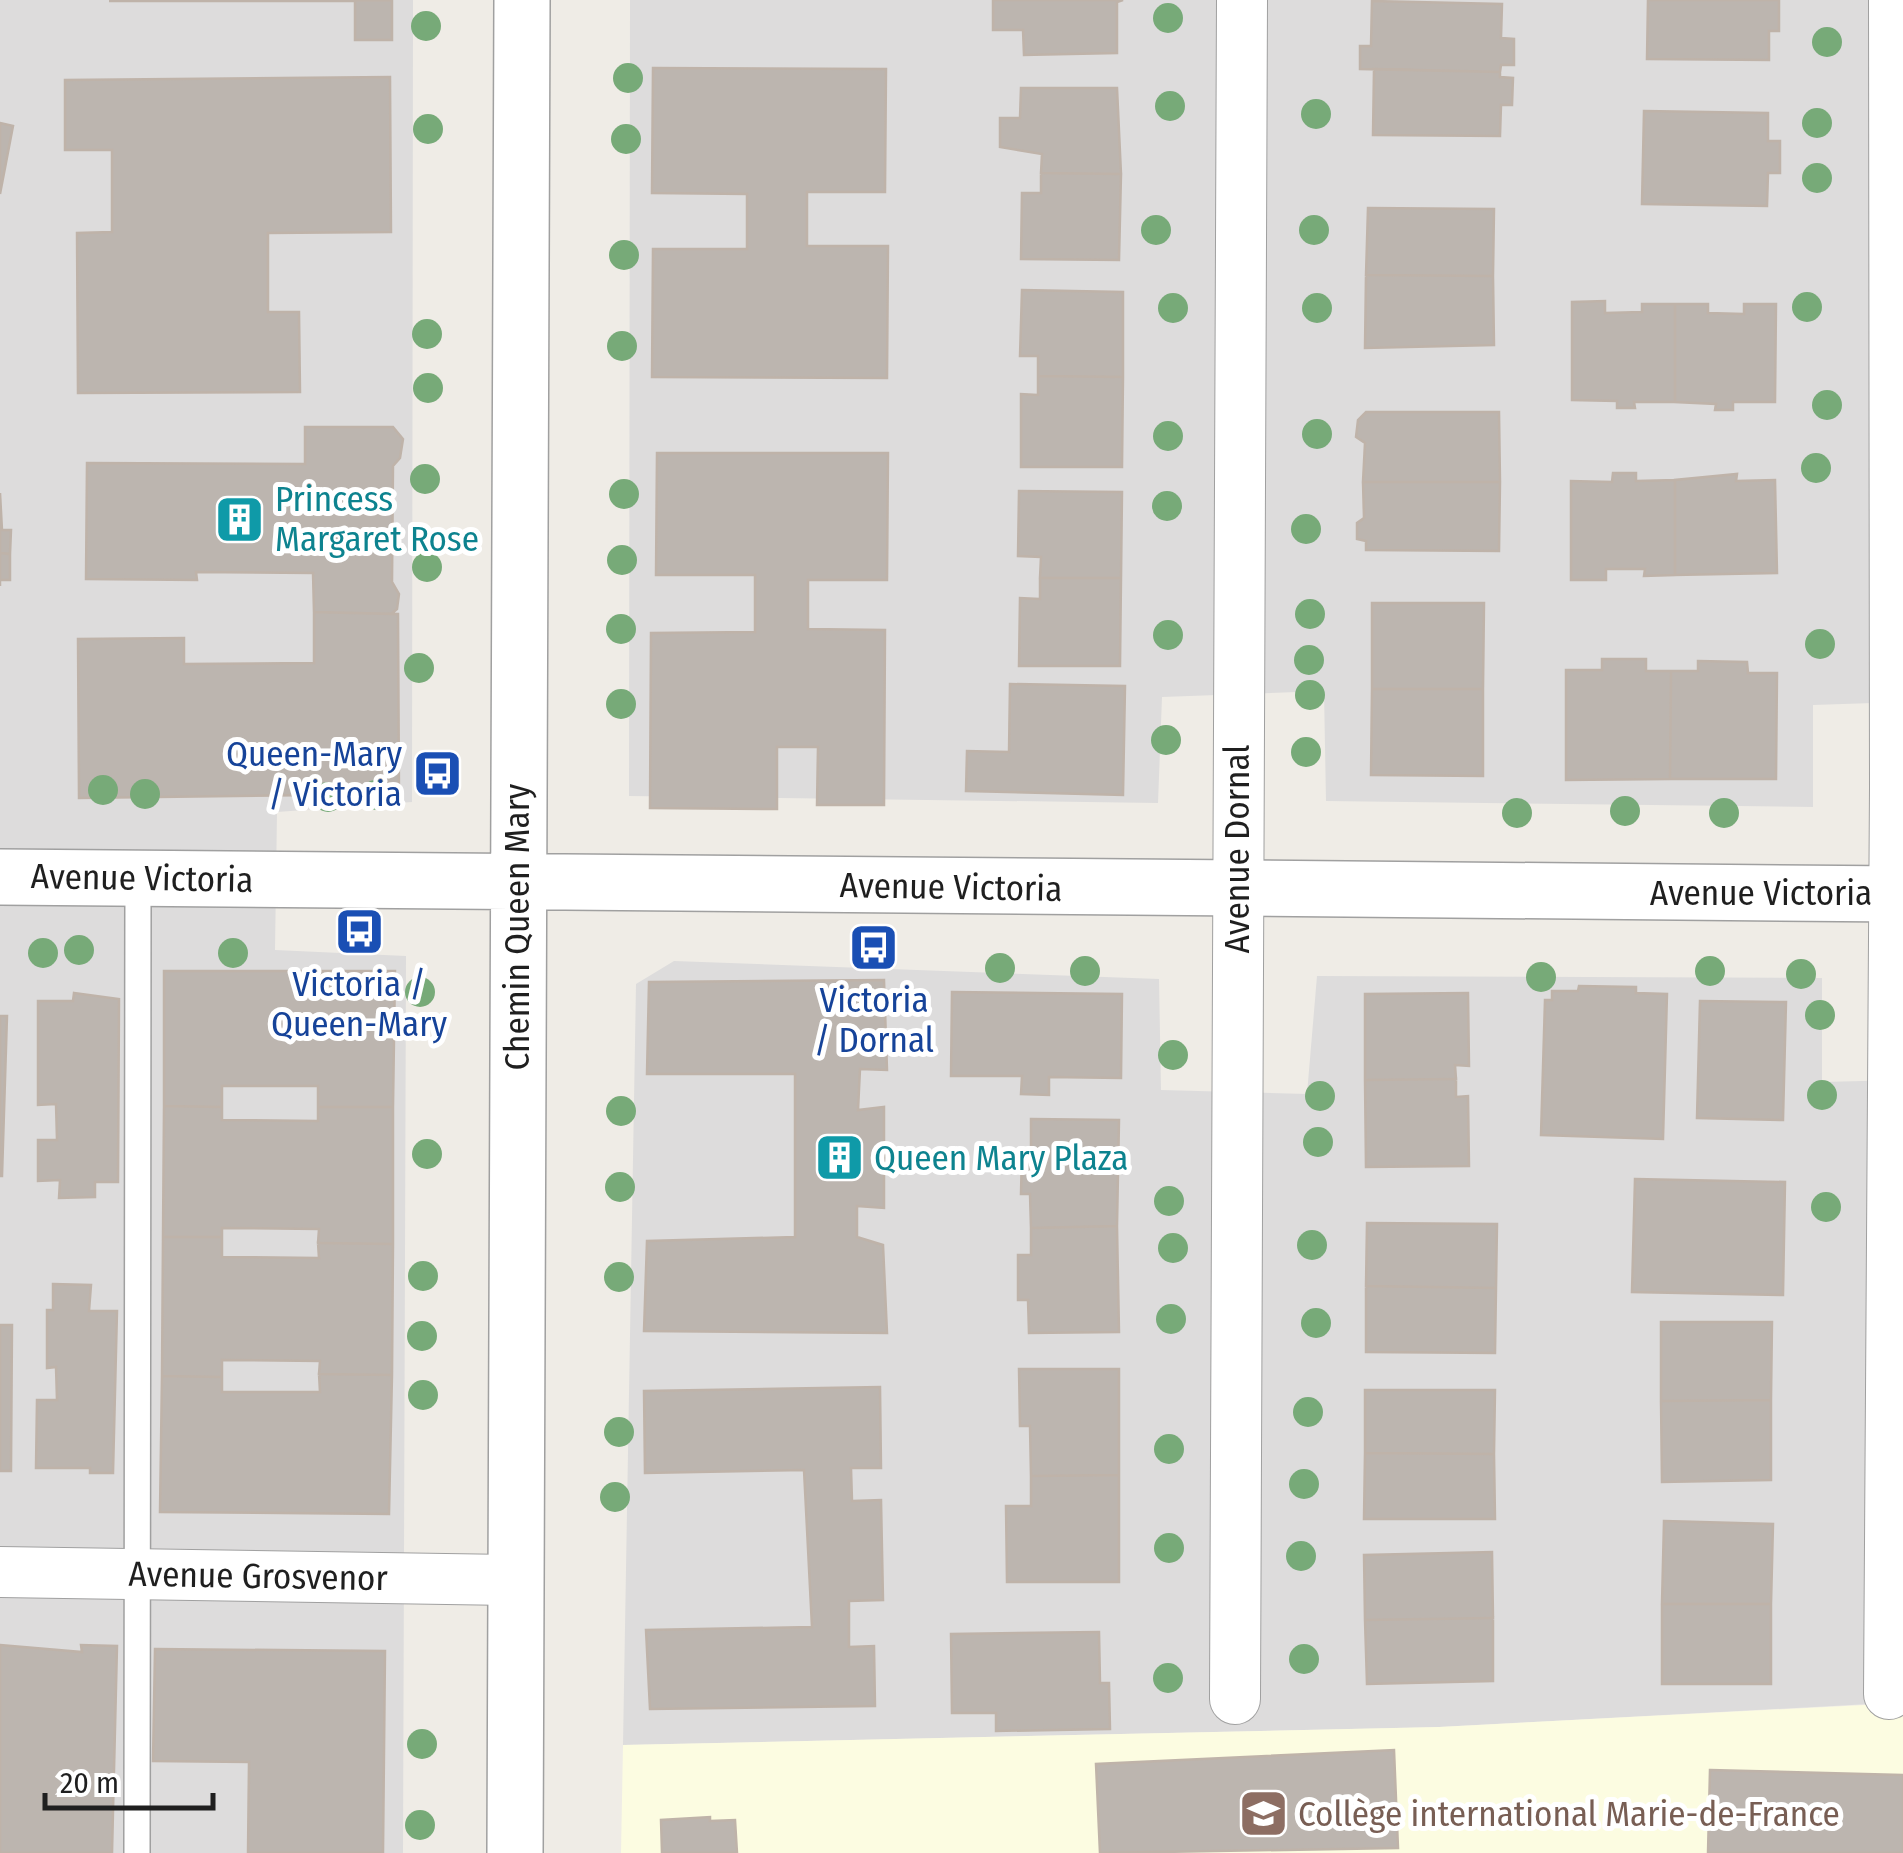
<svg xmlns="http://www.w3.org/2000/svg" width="1903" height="1853" viewBox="0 0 1903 1853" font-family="'Fira Sans Condensed',sans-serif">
	<rect width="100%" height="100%" fill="#efece6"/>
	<!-- residential -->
	<path fill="#dddcdc" d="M0 0H413L412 802 277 812 275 950 406 956 403 1853H0Z
		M630 0H1903V702L1813 705V807L1326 801 1324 691 1162 697 1158 803 629 796Z
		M674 961 1159 979 1161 1090 1307 1094 1317 976 1822 978V1082L1903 1080 1888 1703 1439 1727 623 1745 636 984Z"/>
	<!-- education -->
	<path fill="#fcfce1" d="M1903 1703V1853H621L623 1745 1439 1727Z"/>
	<!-- building -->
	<path fill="#bcb5af" stroke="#bfb3a9" stroke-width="2.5" d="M392 0V40H355V1H109Z
		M993 0H1123L1117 2V53L1024 55 1023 30H993Z
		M1648 0H1779V31H1769V60L1647 59Z
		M1372 1 1502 4 1501 38 1514 39V65H1501L1500 72 1360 69V46H1371Z
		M653 68 886 69 885 192H807V246H888L887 378 652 377 653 249H747V194L652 193Z
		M1374 69 1500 72V77L1513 78 1512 105H1501L1500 136 1373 135Z
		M390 77 391 232 268 233V312H299L300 392 78 393 77 233 112 232V150H65V80Z
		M1021 88H1117L1121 174 1041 173 1042 154 1000 147V118H1020Z
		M1644 111 1768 113V141H1780V173H1768L1767 206 1642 204Z
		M0 123 13 126 0 194Z
		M1041 173 1121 174 1119 260 1021 259 1022 193H1041Z
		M1368 208 1494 209 1493 276 1366 275Z
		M1366 275 1493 276 1494 345 1365 348Z
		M1022 290 1123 292V377L1038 376V356H1020Z
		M1605 301V313L1642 312V304H1675V402H1634L1635 408H1617V401L1572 400V302Z
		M1675 304H1708V313L1744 314V304H1776L1775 402H1733V410H1715L1716 404 1675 402Z
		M1038 376 1123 377 1122 467H1021V394L1038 395Z
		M1366 412H1499L1500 482H1363L1365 443 1356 437 1358 420Z
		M305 427H393L403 439 400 458 393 466 392 582 399 594 397 609 391 614 314 612 313 573 196 572 197 580 86 579 87 463 305 464Z
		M657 453H888L887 580H808V629L885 630 884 805H817L818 747H777V809L650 808 651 633 755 632V575H656Z
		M1613 473H1636V481L1675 480V575L1644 576 1645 569H1606V580H1571V481L1612 482Z
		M1737 474 1736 481 1775 480 1777 573 1675 575V480Z
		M1363 482H1500L1499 551 1366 550V541L1357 539V523L1364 518Z
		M1019 491 1122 492 1121 578H1040L1041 557 1018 556Z
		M0 493 2 530H11L10 554 0 553Z
		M0 553 10 554V580H0V586Z
		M1040 578H1121L1120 666H1019L1020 598 1040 599Z
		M1372 603H1484L1483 689H1372Z
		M314 612 398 614 399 794 79 798 78 639 184 638V664L314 663Z
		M1602 659H1646V671H1671L1670 779 1566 780V670H1602Z
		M1698 661 1747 662 1748 673H1777L1776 779H1670L1671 671H1698Z
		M1010 684 1125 686 1123 795 966 791 967 751 1009 752Z
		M1372 689H1483V776L1371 775Z
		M164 971H395L393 1107H318V1086H222V1107L164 1106Z
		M884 980 887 1070 860 1069 858 1110 884 1107V1208L857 1206V1237L883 1245 887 1333 644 1331 647 1241 795 1237V1074H647L649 982Z
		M1579 986 1636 987V993L1667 994 1663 1139 1541 1135 1545 1000H1552V991H1578Z
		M952 992 1122 994 1121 1078 1049 1077V1095L1021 1094 1022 1076H951Z
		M74 993 119 999 118 1182H95V1197L59 1198 60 1180 38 1181V1140H57L56 1104 38 1105V1001H73Z
		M1468 993 1469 1066 1455 1065 1456 1079 1365 1080V994Z
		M1700 1001 1786 1002 1783 1120 1697 1118Z
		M0 1016H7L2 1176H0Z
		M1456 1079V1097L1468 1096 1469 1166 1366 1167 1365 1080Z
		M164 1106 222 1107V1120L318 1121V1107H393V1244L318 1243 319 1229 222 1228V1237H163Z
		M1031 1119 1119 1120 1117 1226 1031 1228 1030 1194H1021L1022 1150H1031Z
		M1635 1179 1785 1182 1783 1295 1632 1292Z
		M1367 1223 1497 1224 1496 1288 1366 1286Z
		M1117 1226 1119 1332 1029 1333 1028 1300H1018V1255H1031V1228Z
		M163 1237H222V1257L319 1258 318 1243 393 1244 392 1375 319 1374 320 1361 222 1360V1377L162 1376Z
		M53 1284 91 1285 89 1311H117L113 1473H90V1468H36L37 1400H57L56 1367 47 1368V1310H53Z
		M1366 1286 1496 1288 1495 1353 1366 1352Z
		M1661 1322H1772L1771 1400 1661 1401Z
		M0 1325H12L11 1471H0Z
		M1019 1369H1119V1475L1031 1476 1030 1426H1020Z
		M319 1374 392 1375 389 1514 160 1512 162 1376 222 1377V1392H320Z
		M880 1387 881 1468H851L852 1501 881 1500 883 1600 849 1601V1647L874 1646 875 1706 650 1709 646 1630 812 1627 804 1470 645 1473 644 1391Z
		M1365 1390H1495L1494 1454 1365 1453Z
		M1771 1400V1480L1662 1482 1661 1401Z
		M1365 1453 1494 1454 1495 1519H1364Z
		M1119 1475V1582H1007L1006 1506H1031V1476Z
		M1664 1521 1773 1524 1771 1604H1662Z
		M1492 1552 1493 1618 1365 1620 1364 1555Z
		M1662 1604H1771V1684H1662Z
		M1493 1618V1681L1367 1684 1365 1620Z
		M1099 1632 1100 1683H1109L1110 1729 996 1731V1713H952L951 1634Z
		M0 1645 82 1652 81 1645 117 1646 112 1853H0Z
		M155 1649 385 1651 383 1853H248L249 1762 153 1761Z
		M1394 1750 1398 1848 1100 1853 1096 1764Z
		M1710 1770 1903 1775V1853H1708Z
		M710 1817V1821L735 1820 737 1853H662L661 1820Z"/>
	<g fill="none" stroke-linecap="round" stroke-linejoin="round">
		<defs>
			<path id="service" d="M137 1853 138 878"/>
			<path id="minor" d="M0 1572 516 1580
				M1889 1694 1895 788 1894 0
				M1235 1699 1242 0"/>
			<path id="tertiary" d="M0 877 1903 894
				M515 1853 522 0"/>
		</defs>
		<!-- service casing -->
		<use href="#service" stroke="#a0a0a0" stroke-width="28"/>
		<!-- minor casing -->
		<use href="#minor" stroke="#a0a0a0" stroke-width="52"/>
		<!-- tertiary casing -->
		<use href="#tertiary" stroke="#a0a0a0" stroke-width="58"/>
		<!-- service -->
		<use href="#service" stroke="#fff" stroke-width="25"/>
		<!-- minor -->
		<use href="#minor" stroke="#fff" stroke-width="50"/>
		<!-- tertiary -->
		<use href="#tertiary" stroke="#fff" stroke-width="55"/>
	</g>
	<!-- trees -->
	<g fill="#77aa78">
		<circle cx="1168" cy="18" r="15"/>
		<circle cx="426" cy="26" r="15"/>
		<circle cx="1827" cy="42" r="15"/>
		<circle cx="628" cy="78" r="15"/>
		<circle cx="1170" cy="106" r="15"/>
		<circle cx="1316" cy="114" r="15"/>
		<circle cx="1817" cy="123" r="15"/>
		<circle cx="428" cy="129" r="15"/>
		<circle cx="626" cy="139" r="15"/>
		<circle cx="1817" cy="178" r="15"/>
		<circle cx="1156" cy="230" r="15"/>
		<circle cx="1314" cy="230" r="15"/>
		<circle cx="624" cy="255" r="15"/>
		<circle cx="1807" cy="307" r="15"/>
		<circle cx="1173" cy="308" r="15"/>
		<circle cx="1317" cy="308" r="15"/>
		<circle cx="427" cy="334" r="15"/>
		<circle cx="622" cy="346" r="15"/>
		<circle cx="428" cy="388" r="15"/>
		<circle cx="1827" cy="405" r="15"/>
		<circle cx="1317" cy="434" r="15"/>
		<circle cx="1168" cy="436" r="15"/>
		<circle cx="1816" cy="468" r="15"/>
		<circle cx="425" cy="479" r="15"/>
		<circle cx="624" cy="494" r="15"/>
		<circle cx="1167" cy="506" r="15"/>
		<circle cx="1306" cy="529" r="15"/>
		<circle cx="622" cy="560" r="15"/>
		<circle cx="427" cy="567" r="15"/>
		<circle cx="1310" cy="614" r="15"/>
		<circle cx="621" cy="629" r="15"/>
		<circle cx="1168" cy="635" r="15"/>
		<circle cx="1820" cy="644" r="15"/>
		<circle cx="1309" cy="660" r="15"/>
		<circle cx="419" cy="668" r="15"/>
		<circle cx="1310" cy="695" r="15"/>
		<circle cx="621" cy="704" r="15"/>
		<circle cx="1166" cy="740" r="15"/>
		<circle cx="1306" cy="752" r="15"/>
		<circle cx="103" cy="790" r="15"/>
		<circle cx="145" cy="794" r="15"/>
		<circle cx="376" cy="795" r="15"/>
		<circle cx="328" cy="797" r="15"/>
		<circle cx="1625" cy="811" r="15"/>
		<circle cx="1517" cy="813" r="15"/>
		<circle cx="1724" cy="813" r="15"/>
		<circle cx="79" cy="950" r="15"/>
		<circle cx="43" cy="953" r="15"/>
		<circle cx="233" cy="953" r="15"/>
		<circle cx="1000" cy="968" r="15"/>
		<circle cx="1085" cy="971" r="15"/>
		<circle cx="1710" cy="971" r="15"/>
		<circle cx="1801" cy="974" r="15"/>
		<circle cx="1541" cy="977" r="15"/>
		<circle cx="420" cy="992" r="15"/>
		<circle cx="1820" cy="1015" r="15"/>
		<circle cx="1173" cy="1055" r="15"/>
		<circle cx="1822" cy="1095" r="15"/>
		<circle cx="1320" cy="1096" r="15"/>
		<circle cx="621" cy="1111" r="15"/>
		<circle cx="1318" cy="1142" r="15"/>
		<circle cx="427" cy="1154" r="15"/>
		<circle cx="620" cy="1187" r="15"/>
		<circle cx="1169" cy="1201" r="15"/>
		<circle cx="1826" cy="1207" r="15"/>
		<circle cx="1312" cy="1245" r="15"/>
		<circle cx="1173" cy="1248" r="15"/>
		<circle cx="423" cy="1276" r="15"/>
		<circle cx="619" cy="1277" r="15"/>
		<circle cx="1171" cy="1319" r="15"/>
		<circle cx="1316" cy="1323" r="15"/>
		<circle cx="422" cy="1336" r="15"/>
		<circle cx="423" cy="1395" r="15"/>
		<circle cx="1308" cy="1412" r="15"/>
		<circle cx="619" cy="1432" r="15"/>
		<circle cx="1169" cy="1449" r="15"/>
		<circle cx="1304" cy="1484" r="15"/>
		<circle cx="615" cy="1497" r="15"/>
		<circle cx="1169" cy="1548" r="15"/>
		<circle cx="1301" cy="1556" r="15"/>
		<circle cx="1304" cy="1659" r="15"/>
		<circle cx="1168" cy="1678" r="15"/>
		<circle cx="422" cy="1744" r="15"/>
		<circle cx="420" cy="1825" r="15"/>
	</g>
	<!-- icons -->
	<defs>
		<symbol id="building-square" viewBox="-11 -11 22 22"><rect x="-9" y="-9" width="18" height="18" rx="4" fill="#0f9aa8" stroke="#fff"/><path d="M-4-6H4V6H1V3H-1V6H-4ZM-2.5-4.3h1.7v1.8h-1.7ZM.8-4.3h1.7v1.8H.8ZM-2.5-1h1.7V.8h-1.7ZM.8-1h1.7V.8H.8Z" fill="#fff"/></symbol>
		<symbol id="bus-square" viewBox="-11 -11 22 22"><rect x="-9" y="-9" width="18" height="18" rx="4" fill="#1a4fb4" stroke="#fff"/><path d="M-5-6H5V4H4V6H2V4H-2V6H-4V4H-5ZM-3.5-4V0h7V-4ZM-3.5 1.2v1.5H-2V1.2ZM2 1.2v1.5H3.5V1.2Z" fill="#fff"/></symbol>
		<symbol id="school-square" viewBox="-11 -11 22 22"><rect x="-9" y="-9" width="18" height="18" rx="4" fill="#8d6e63" stroke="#fff"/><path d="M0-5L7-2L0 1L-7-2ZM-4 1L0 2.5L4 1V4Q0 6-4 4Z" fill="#fff"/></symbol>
	</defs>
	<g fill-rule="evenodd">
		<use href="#building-square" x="212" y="492" width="55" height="55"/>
		<use href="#bus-square" x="410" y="746" width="55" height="55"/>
		<use href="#bus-square" x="332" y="904" width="55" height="55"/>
		<use href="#bus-square" x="846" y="920" width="55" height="55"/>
		<use href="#building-square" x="812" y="1130" width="55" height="55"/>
		<use href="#school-square" x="1236" y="1786" width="55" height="55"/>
	</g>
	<g text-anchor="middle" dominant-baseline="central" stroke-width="10" stroke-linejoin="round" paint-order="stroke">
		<!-- culture labels -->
		<g font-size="35" fill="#0d838f" stroke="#fff" text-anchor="start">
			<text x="275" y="499">Princess<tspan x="275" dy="40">Margaret Rose</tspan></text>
			<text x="874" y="1158">Queen Mary Plaza</text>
		</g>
		<!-- transit labels -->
		<g font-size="35" fill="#164399" stroke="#fff">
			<text x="402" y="754" text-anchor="end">Queen-Mary<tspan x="402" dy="40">/ Victoria</tspan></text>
			<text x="359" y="984">Victoria /<tspan x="359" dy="40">Queen-Mary</tspan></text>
			<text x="874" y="1000">Victoria<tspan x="874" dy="40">/ Dornal</tspan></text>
		</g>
		<!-- street labels -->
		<g font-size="35" fill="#1f1f1f" stroke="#fff">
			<text transform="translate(1237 849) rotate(-90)">Avenue Dornal</text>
			<text transform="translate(142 878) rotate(1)">Avenue Victoria</text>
			<text transform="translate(951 887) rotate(1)">Avenue Victoria</text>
			<text x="1761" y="893">Avenue Victoria</text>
			<text transform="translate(517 927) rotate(-90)">Chemin Queen Mary</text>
			<text transform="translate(258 1576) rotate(1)">Avenue Grosvenor</text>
		</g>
		<!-- education labels -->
		<g font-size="35" fill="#785e54" stroke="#fff" text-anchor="start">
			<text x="1298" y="1814">Collège international Marie-de-France</text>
		</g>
	</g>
	<!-- scale -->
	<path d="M45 1793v15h168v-15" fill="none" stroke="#1f1f1f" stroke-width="5"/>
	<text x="60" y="1793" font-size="30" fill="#1f1f1f" stroke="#ffffff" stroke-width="8" paint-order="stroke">20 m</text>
</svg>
